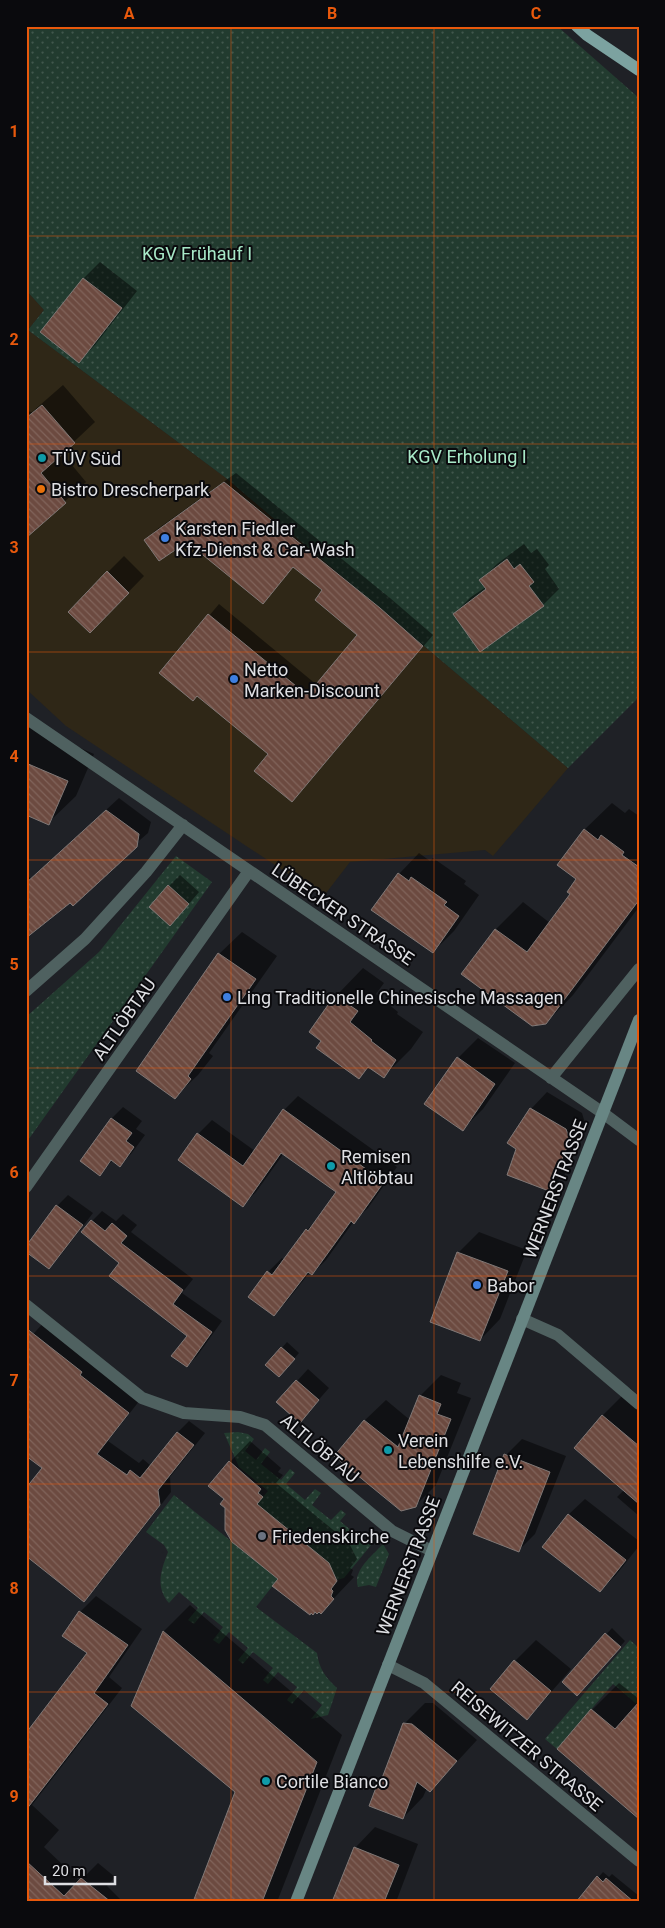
<svg xmlns="http://www.w3.org/2000/svg" width="665" height="1928" viewBox="0 0 665 1928" font-family="Roboto,sans-serif">
	<defs>
		<pattern id="green-dots" width="8" height="8" patternUnits="userSpaceOnUse" patternTransform="scale(1.25)"><rect width="8" height="8" fill="#223b2f"/><path d="M2 2h.1M6 6h.1" fill="none" stroke="#42574d" stroke-width="1.8" stroke-linecap="round"/></pattern>
		<pattern id="building-back-hatch" width="6" height="6" patternUnits="userSpaceOnUse" patternTransform="scale(1.25)"><rect width="6" height="6" fill="#6c4a40"/><path d="M-1 5l2 2M0 0l6 6M5-1l2 2" fill="none" stroke="#81645b"/></pattern>
	</defs>
	<rect width="100%" height="100%" fill="#1f2126"/>
	<!-- commercial -->
	<path fill="#2f2717" d="M26 290 44 310 28 330 226 478 568 768 493 856 485 850 350 862 323 897 66 726 26 689Z"/>
	<!-- green -->
	<path fill="url(#green-dots)" d="M26 26H557L639 98V697L568 768 226 478 28 330 44 310 26 290Z
		M176 856 212 882 26 1143V1017L99 952Z
		M238 1432 248 1434 254 1439 245 1451 256 1460 265 1448 270 1452 261 1464 281 1480 290 1469 295 1473 286 1484 305 1500 315 1489 321 1493 312 1505 331 1520 341 1510 346 1514 340 1521 365 1542 371 1535 376 1539 344 1578 337 1580 333 1573 257 1504 268 1491 239 1467 224 1433Z
		M174 1495 278 1579 256 1607 317 1653C319 1669 326 1678 337 1688L328 1715 311 1719 322 1705 304 1690 292 1704 287 1700 297 1687 278 1672 268 1684 263 1680 273 1668 253 1652 243 1664 238 1660 248 1648 229 1632 219 1644 213 1640 223 1627 204 1612 194 1624 188 1620 198 1608 179 1592 169 1603C155 1587 161 1570 168 1552L164 1545 146 1532Z
		M383 1544 389 1554 376 1587 369 1585 358 1587C352 1571 373 1555 383 1544Z
		M630 1640 639 1648V1706L613 1684 557 1749 545 1739Z"/>
	<!-- shadow -->
	<path fill="#0007" d="M100 262 137 291 95 345 79 361 42 332 84 278Z
		M63 385 95 422 62 453 86 482 28 535 26 533V411L32 412Z
		M236 473 390 598 433 635 292 801 269 754 197 695 161 673 219 604 317 685 359 635 323 590 294 566 263 603 187 541H145L156 530Z
		M524 544 531 553 537 549 549 565 545 569 559 589 543 605 454 614 471 597 486 587 481 580 497 564Z
		M124 556 144 576 106 615 108 572Z
		M26 724 94 754 76 796 48 823 26 813Z
		M119 798 151 822 148 833 70 901 26 937V873L31 879Z
		M612 803 625 813 629 809 639 816V907L573 995 546 1023 463 973 496 929 523 902 550 923 572 894 578 879 584 830Z
		M419 853 430 861 433 858 466 881 464 884 479 895 454 931 433 952 399 874Z
		M180 875 199 892 181 913 169 886Z
		M242 932 277 956 209 1053 213 1056 198 1075 175 1097 219 954Z
		M363 968 384 983 376 994 398 1012 397 1014 423 1032 411 1049 384 1076 370 1066 359 1077 323 1040 311 1031 336 996Z
		M478 1038 515 1063 483 1109 463 1129 458 1058Z
		M547 1092 582 1113 585 1123 565 1174 549 1190 531 1109Z
		M298 1096 397 1167 368 1208 354 1221 326 1260 312 1274 310 1272 287 1301 274 1315 250 1297 268 1272 282 1258 284 1260 307 1230 320 1216 338 1192 284 1153 256 1192 243 1205 180 1160 198 1134 212 1120 255 1151 284 1110Z
		M123 1107 142 1121 136 1129 145 1135 131 1154 120 1165 113 1160 100 1174 81 1161 112 1118Z
		M68 1195 93 1213 60 1256 49 1267 57 1206Z
		M102 1211 116 1221 123 1214 137 1225 131 1232 193 1279 182 1293 222 1321 197 1356 187 1366 188 1335 120 1263 92 1221Z
		M479 1232 527 1250 500 1319 480 1340 432 1321 458 1253Z
		M45 1321 140 1400 108 1441 139 1463 143 1459 151 1466 177 1433 189 1421 205 1433 170 1477 171 1492 96 1588 84 1600 31 1558 26 1563V1491L44 1468 26 1342Z
		M287 1342 299 1353 284 1370 267 1365Z
		M308 1369 329 1388 300 1421 278 1402Z
		M441 1375 461 1383 457 1393 471 1398 436 1485 415 1506 335 1456 365 1420 386 1400 410 1420 420 1396Z
		M630 1388 639 1396V1516L617 1497 624 1490 575 1448 603 1415Z
		M522 1439 566 1456 535 1534 519 1550 506 1455Z
		M250 1441 281 1468 278 1472 283 1475 276 1483 349 1543 357 1559 350 1568 353 1570 351 1575 354 1577 321 1612 311 1611 280 1578 225 1499 230 1462Z
		M585 1499 639 1541V1546L616 1575 600 1591 568 1515Z
		M96 1596 142 1629 109 1677 122 1688 32 1805 59 1830 44 1847 80 1881 98 1863 115 1877 107 1886 123 1902H26V1735L89 1653 80 1612Z
		M190 1605 342 1735 277 1902H195L236 1791 133 1705 164 1631Z
		M612 1628 625 1641 582 1689 563 1682Z
		M536 1640 571 1669 547 1697 527 1718 492 1689 515 1661Z
		M619 1683 639 1699V1813L559 1749 592 1710Z
		M425 1703H433L477 1740 430 1791 427 1788 423 1797 403 1818 378 1786 382 1783 404 1724Z
		M375 1827 418 1844 396 1902H334L355 1848Z
		M603 1872 609 1877 612 1874 639 1896V1902H577Z"/>
	<!-- building -->
	<path fill="url(#building-back-hatch)" stroke="#807876" d="M83 278 122 308 79 363 40 332Z
		M42 405 75 443 41 473 66 503 26 538V418Z
		M224 482 380 608 423 646 292 802 254 771 268 754 197 696 193 701 159 673 208 614 307 695 357 635 315 600 322 590 293 567 263 604 187 542 159 561 144 540Z
		M507 559 514 569 520 564 534 582 529 586 544 606 480 652 453 614 486 589 479 580Z
		M107 571 129 593 90 633 68 612Z
		M26 763 68 781 49 825 26 815Z
		M106 810 139 834 137 847 73 906 70 903 26 938V883Z
		M584 829 598 840 601 835 624 852 622 855 639 867V900L546 1024 532 1026 461 974 495 929 527 952 570 894 567 892 576 879 557 865Z
		M398 873 409 881 411 877 447 902 444 905 459 916 433 953 371 910Z
		M168 885 189 904 170 926 149 907Z
		M218 953 256 979 188 1076 191 1079 175 1099 136 1071Z
		M335 995 358 1011 350 1022 372 1040 371 1041 396 1060 384 1078 368 1067 359 1079 316 1048 321 1041 309 1032Z
		M457 1057 495 1084 463 1131 424 1104Z
		M530 1108 566 1129 570 1140 549 1191 507 1175 516 1149 507 1143Z
		M283 1109 384 1182 354 1224 351 1221 312 1275 308 1272 274 1316 248 1297 267 1271 272 1275 306 1229 308 1231 336 1192 281 1153 243 1207 178 1160 197 1133 243 1166Z
		M111 1118 132 1133 126 1141 134 1147 120 1167 111 1160 100 1176 80 1161Z
		M56 1205 83 1225 49 1269 26 1252V1246Z
		M91 1220 105 1231 112 1223 127 1236 121 1243 183 1290 173 1304 212 1332 187 1367 171 1356 187 1336 109 1276 119 1263 81 1232Z
		M457 1252 508 1271 480 1341 430 1322Z
		M26 1328 82 1372 80 1375 129 1413 97 1454 127 1475 130 1470 140 1478 177 1432 194 1445 158 1490 160 1505 84 1602 26 1556V1488L42 1468 26 1456Z
		M281 1347 295 1359 279 1377 265 1365Z
		M296 1380 319 1400 300 1423 276 1402Z
		M419 1395 441 1404 437 1414 451 1419 416 1507 401 1511 334 1456 364 1420 398 1447Z
		M602 1415 639 1446V1504L574 1448Z
		M504 1454 550 1472 519 1552 473 1534Z
		M229 1461 261 1489 258 1493 263 1497 257 1504 329 1563 337 1581 331 1589 333 1591 331 1596 334 1599 321 1614 319 1612 317 1614 315 1612 313 1615 311 1613 310 1615 272 1586 278 1579 232 1542 225 1530V1508L220 1504 224 1499 208 1486Z
		M568 1514 626 1560 600 1592 542 1547Z
		M79 1611 128 1645 94 1693 108 1704 26 1810V1733L87 1653 62 1636Z
		M163 1631 317 1762 262 1902H193L235 1792 131 1706Z
		M605 1633 621 1647 577 1696 562 1682Z
		M514 1660 551 1691 527 1720 490 1689Z
		M639 1702V1819L557 1749 591 1709 615 1729Z
		M403 1723 412 1724 457 1761 430 1792 417 1782 403 1819 369 1806 377 1785 379 1786Z
		M354 1847 399 1865 384 1902H332Z
		M26 1861 64 1896 81 1878 111 1902H26Z
		M597 1876 603 1882 606 1878 634 1902H576Z"/>
	<g fill="none" stroke-linecap="round" stroke-linejoin="round">
		<!-- street -->
		<path stroke="#4f6160" stroke-width="12" d="M26 718 603 1113 639 1140
			M26 991 85 939 146 872 183 825
			M551 1078 639 969
			M26 1187 249 871
			M26 1305 142 1398 184 1413 240 1417 265 1425 392 1531 432 1551
			M522 1319 558 1335 639 1404
			M388 1665 424 1683 639 1861"/>
		<!-- secondary -->
		<path stroke="#688684" stroke-width="12" d="M296 1902 639 1020"/>
		<!-- primary -->
		<path stroke="#7ca2a0" stroke-width="12" d="M577 26 587 35 639 70"/>
	</g>
	<!-- grid -->
	<path fill="none" stroke="#e8590c" stroke-width="1" stroke-opacity="0.55" d="M231 26V1902M434 26V1902M26 236H639M26 444H639M26 652H639M26 860H639M26 1068H639M26 1276H639M26 1484H639M26 1692H639"/>
	<!-- markers -->
	<g fill="#0f9aa8" stroke="#0a0a0d" stroke-width="2">
		<circle cx="42" cy="458" r="5"/>
		<circle cx="331" cy="1166" r="5"/>
		<circle cx="388" cy="1450" r="5"/>
		<circle cx="266" cy="1781" r="5"/>
	</g>
	<circle fill="#e8710a" stroke="#0a0a0d" stroke-width="2" cx="41" cy="489" r="5"/>
	<g fill="#3f7fe0" stroke="#0a0a0d" stroke-width="2">
		<circle cx="165" cy="538" r="5"/>
		<circle cx="234" cy="679" r="5"/>
		<circle cx="227" cy="997" r="5"/>
		<circle cx="477" cy="1285" r="5"/>
	</g>
	<circle fill="#6b7280" stroke="#0a0a0d" stroke-width="2" cx="262" cy="1536" r="5"/>
	<g text-anchor="middle" dominant-baseline="central" stroke-width="4" stroke-linejoin="round" paint-order="stroke">
		<!-- park labels -->
		<g font-size="18" fill="#a7e8c7" stroke="#0a0a0d">
			<text x="197" y="253">KGV Frühauf I</text>
			<text x="467" y="456">KGV Erholung I</text>
		</g>
		<!-- poi labels -->
		<g font-size="18" fill="#dedfe3" stroke="#0a0a0d" text-anchor="start">
			<text x="52" y="458">TÜV Süd</text>
			<text x="51" y="489">Bistro Drescherpark</text>
			<text x="175" y="528">Karsten Fiedler<tspan x="175" dy="21">Kfz-Dienst &amp; Car-Wash</tspan></text>
			<text x="244" y="669">Netto<tspan x="244" dy="21">Marken-Discount</tspan></text>
			<text x="237" y="997">Ling Traditionelle Chinesische Massagen</text>
			<text x="341" y="1156">Remisen<tspan x="341" dy="21">Altlöbtau</tspan></text>
			<text x="487" y="1285">Babor</text>
			<text x="398" y="1440">Verein<tspan x="398" dy="21">Lebenshilfe e.V.</tspan></text>
			<text x="272" y="1536">Friedenskirche</text>
			<text x="276" y="1781">Cortile Bianco</text>
		</g>
		<!-- street labels -->
		<g font-size="18" fill="#dedfe3" stroke="#0a0a0d">
			<text transform="translate(343 914) rotate(34)">LÜBECKER STRASSE</text>
			<text transform="translate(124 1019) rotate(-55)">ALTLÖBTAU</text>
			<text transform="translate(555 1189) rotate(-69)">WERNERSTRASSE</text>
			<text transform="translate(320 1448) rotate(40)">ALTLÖBTAU</text>
			<text transform="translate(408 1566) rotate(-69)">WERNERSTRASSE</text>
			<text transform="translate(527 1746) rotate(40)">REISEWITZER STRASSE</text>
		</g>
	</g>
	<!-- border -->
	<rect width="665" height="1928" fill="none" stroke="#0a0a0d" stroke-width="55"/>
	<!-- scale -->
	<path d="M45 1876v8h70v-8" fill="none" stroke="#dedfe3" stroke-width="2.5"/>
	<text x="52" y="1876" font-size="15" fill="#dedfe3" stroke="#0a0a0d" stroke-width="4" paint-order="stroke">20 m</text>
	<rect x="28" y="28" width="610" height="1872" fill="none" stroke="#e8590c" stroke-width="2"/>
	<g font-size="16" text-anchor="middle" font-weight="bold" fill="#e8590c">
		<text x="129" y="19">A</text>
		<text x="332" y="19">B</text>
		<text x="536" y="19">C</text>
		<text x="14" y="137">1</text>
		<text x="14" y="345">2</text>
		<text x="14" y="553">3</text>
		<text x="14" y="762">4</text>
		<text x="14" y="970">5</text>
		<text x="14" y="1178">6</text>
		<text x="14" y="1386">7</text>
		<text x="14" y="1594">8</text>
		<text x="14" y="1802">9</text>
	</g>
</svg>
